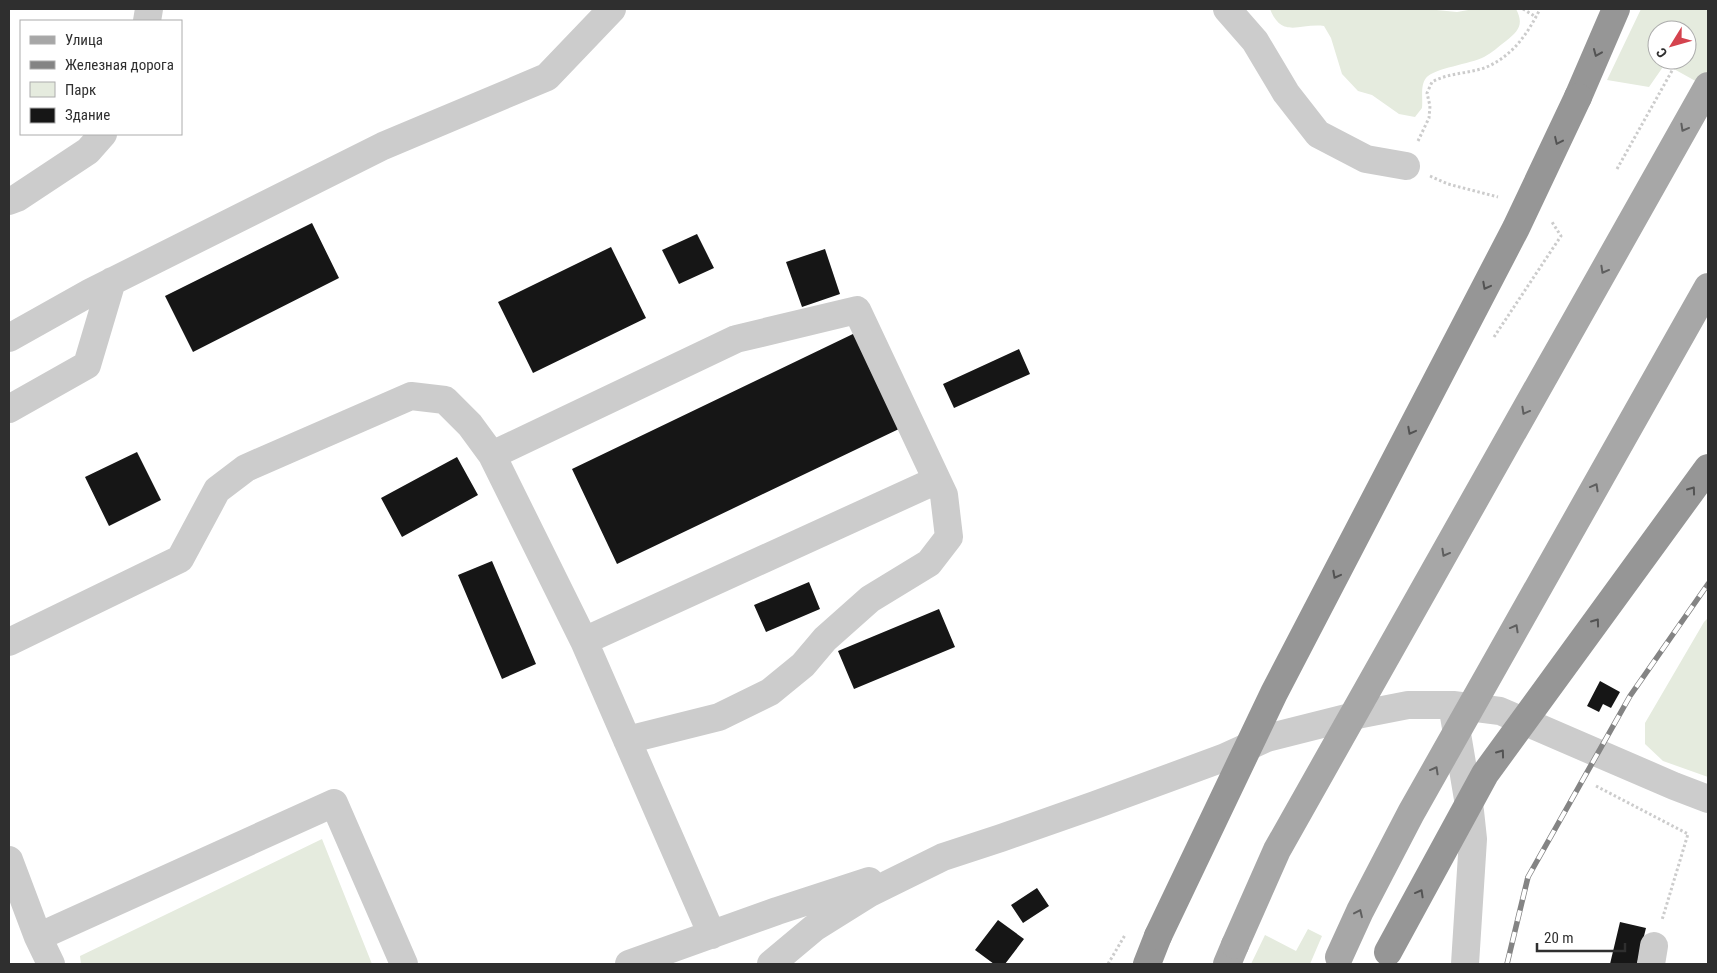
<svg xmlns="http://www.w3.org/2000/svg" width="1717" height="973" viewBox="0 0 1717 973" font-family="'Roboto Condensed',sans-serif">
	<rect width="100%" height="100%" fill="#fff"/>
	<!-- green -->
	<path fill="#e5ebde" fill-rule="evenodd" d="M1270 9H1426L1457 12 1474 9H1516C1524 24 1519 31 1506 41 1499 46 1492 53 1484 57 1471 64 1434 68 1426 78 1420 86 1423 98 1422 108L1415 117 1399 114 1372 95 1358 91 1342 74 1331 38 1324 26C1299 23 1282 39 1270 9Z
		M1641 9H1708V88L1665 64 1649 87 1607 80ZM1657 30H1687V60H1657Z
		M1708 618V777L1663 761 1645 744V723L1704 622Z
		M322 839 372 964H81L80 956Z
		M1308 929 1322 936 1310 964H1251L1265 935 1296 951Z"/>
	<!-- building -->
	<path fill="#161616" d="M312 223 339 278 193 352 165 296Z
		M697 234 714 268 679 284 662 250Z
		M611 247 646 318 533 373 498 302Z
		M825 249 840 294 802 307 786 262Z
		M855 333 901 428 617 564 572 469Z
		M1019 349 1030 374 954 408 943 384Z
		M137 452 161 500 109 526 85 477Z
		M457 457 478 495 402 537 381 498Z
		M492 561 536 664 502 679 458 575Z
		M809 582 820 609 766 632 754 605Z
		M939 609 955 647 854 689 838 651Z
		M1600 681 1620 692 1611 708 1603 704 1599 712 1587 706Z
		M1037 888 1049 906 1023 923 1011 905Z
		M998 920 1024 939 1005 964H994L975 950Z
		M1620 922 1646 928 1637 964H1610Z"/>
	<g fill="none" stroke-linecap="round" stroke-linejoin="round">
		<!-- path -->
		<path stroke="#ccc" stroke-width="3" stroke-dasharray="2.5 2.5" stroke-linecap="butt" d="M1523 9 1536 17
			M1418 141 1429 118 1430 106 1427 93 1432 82C1450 72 1471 74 1489 66 1514 54 1528 33 1540 9
			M1617 169 1678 60
			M1430 176 1448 184 1498 197
			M1494 337 1561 236 1552 222
			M1596 786 1688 834 1662 920
			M1108 964 1125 935"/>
		<!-- minor -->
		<path stroke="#ccc" stroke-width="28" d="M1227 9 1255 41 1286 93 1318 134 1366 159 1406 166
			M147 21 149 9
			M9 201 17 198 88 151 103 134
			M9 338 91 292 383 146 547 77 612 9
			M9 409 87 365 112 281
			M584 641 937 480
			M9 642 180 559 217 490 246 468 411 396 445 400 470 425 492 455
			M1454 716 1470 811 1473 839 1465 964
			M627 740 719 717 770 692 803 665 825 639 870 599 929 563 949 537 944 495 857 310 736 339 492 455 584 641 712 935
			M9 860 38 937 51 964
			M38 937 334 803 404 964
			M629 964 777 911 869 881
			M771 964 814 928 870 893 943 857 1001 838 1095 805 1223 758 1267 738 1362 714 1408 705H1453L1500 711 1674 786 1708 799
			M1651 964 1654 946"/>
		<!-- major -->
		<path stroke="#a7a7a7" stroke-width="28" d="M1227 964 1235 945"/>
		<!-- highway -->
		<path stroke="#969696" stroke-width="28" d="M1578 97 1616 9
			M1147 964 1158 936"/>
		<defs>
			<path id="rail" d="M1507 964 1528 877 1630 696 1708 584"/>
		</defs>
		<!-- rail casing -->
		<use href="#rail" stroke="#848484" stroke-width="5.5"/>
		<!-- rail -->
		<use href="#rail" stroke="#fff" stroke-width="4" stroke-dasharray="11" stroke-linecap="butt"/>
		<!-- major-bridge -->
		<path stroke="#a7a7a7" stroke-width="28" d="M1235 945 1277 850 1708 86
			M1339 957 1360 911 1411 813 1708 287"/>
		<!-- highway-bridge -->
		<path stroke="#969696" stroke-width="28" d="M1158 936 1274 693 1516 228 1578 97
			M1388 952 1485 774 1708 468"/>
	</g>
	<!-- one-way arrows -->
	<defs><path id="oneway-chevron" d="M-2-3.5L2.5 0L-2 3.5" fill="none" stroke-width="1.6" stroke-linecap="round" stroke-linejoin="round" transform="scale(1.25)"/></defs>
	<g stroke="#535353">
		<use href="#oneway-chevron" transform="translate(1597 53) rotate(113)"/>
		<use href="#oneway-chevron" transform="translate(1558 141) rotate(115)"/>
		<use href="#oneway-chevron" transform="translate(1486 286) rotate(118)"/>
		<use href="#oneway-chevron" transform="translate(1411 431) rotate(118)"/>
		<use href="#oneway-chevron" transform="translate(1692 490) rotate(-54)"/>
		<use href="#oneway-chevron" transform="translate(1336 575) rotate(118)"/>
		<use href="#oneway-chevron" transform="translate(1596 622) rotate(-54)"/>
		<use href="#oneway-chevron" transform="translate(1501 753) rotate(-54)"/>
		<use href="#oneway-chevron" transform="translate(1420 893) rotate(-61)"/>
	</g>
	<g stroke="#5f5f5f">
		<use href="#oneway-chevron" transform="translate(1684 128) rotate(119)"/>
		<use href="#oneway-chevron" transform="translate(1604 270) rotate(119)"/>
		<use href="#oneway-chevron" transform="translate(1525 411) rotate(119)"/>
		<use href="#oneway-chevron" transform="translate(1595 487) rotate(-61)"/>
		<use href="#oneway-chevron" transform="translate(1445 553) rotate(119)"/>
		<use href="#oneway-chevron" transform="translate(1515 628) rotate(-61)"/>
		<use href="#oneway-chevron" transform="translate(1435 770) rotate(-61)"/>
		<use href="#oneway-chevron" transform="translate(1359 913) rotate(-65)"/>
	</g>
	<!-- border -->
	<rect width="1717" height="973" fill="none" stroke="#2f2f2f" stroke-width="20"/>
	<!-- legend -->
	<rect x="20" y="20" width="162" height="115" fill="#ffffff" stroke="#acacac"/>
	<rect x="30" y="36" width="25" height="8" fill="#a7a7a7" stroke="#acacac"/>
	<text x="65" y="45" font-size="15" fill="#2f2f2f">Улица</text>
	<rect x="30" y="61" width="25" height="8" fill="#848484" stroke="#acacac"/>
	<text x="65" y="70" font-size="15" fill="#2f2f2f">Железная дорога</text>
	<rect x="30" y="82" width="25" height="15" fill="#e5ebde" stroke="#acacac"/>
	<text x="65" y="95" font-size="15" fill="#2f2f2f">Парк</text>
	<rect x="30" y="108" width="25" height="15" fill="#161616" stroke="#acacac"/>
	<text x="65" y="120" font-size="15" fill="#2f2f2f">Здание</text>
	<!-- north arrow -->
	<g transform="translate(1672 45) rotate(233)"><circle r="24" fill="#ffffff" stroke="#acacac"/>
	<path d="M0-4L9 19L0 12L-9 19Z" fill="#d4434e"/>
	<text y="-8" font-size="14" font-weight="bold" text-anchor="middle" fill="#2f2f2f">С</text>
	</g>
	<!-- scale -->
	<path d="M1537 943v8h88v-8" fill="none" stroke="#2f2f2f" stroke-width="2.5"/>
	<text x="1544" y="943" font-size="15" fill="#2f2f2f" stroke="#ffffff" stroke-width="4" paint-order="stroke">20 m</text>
</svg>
